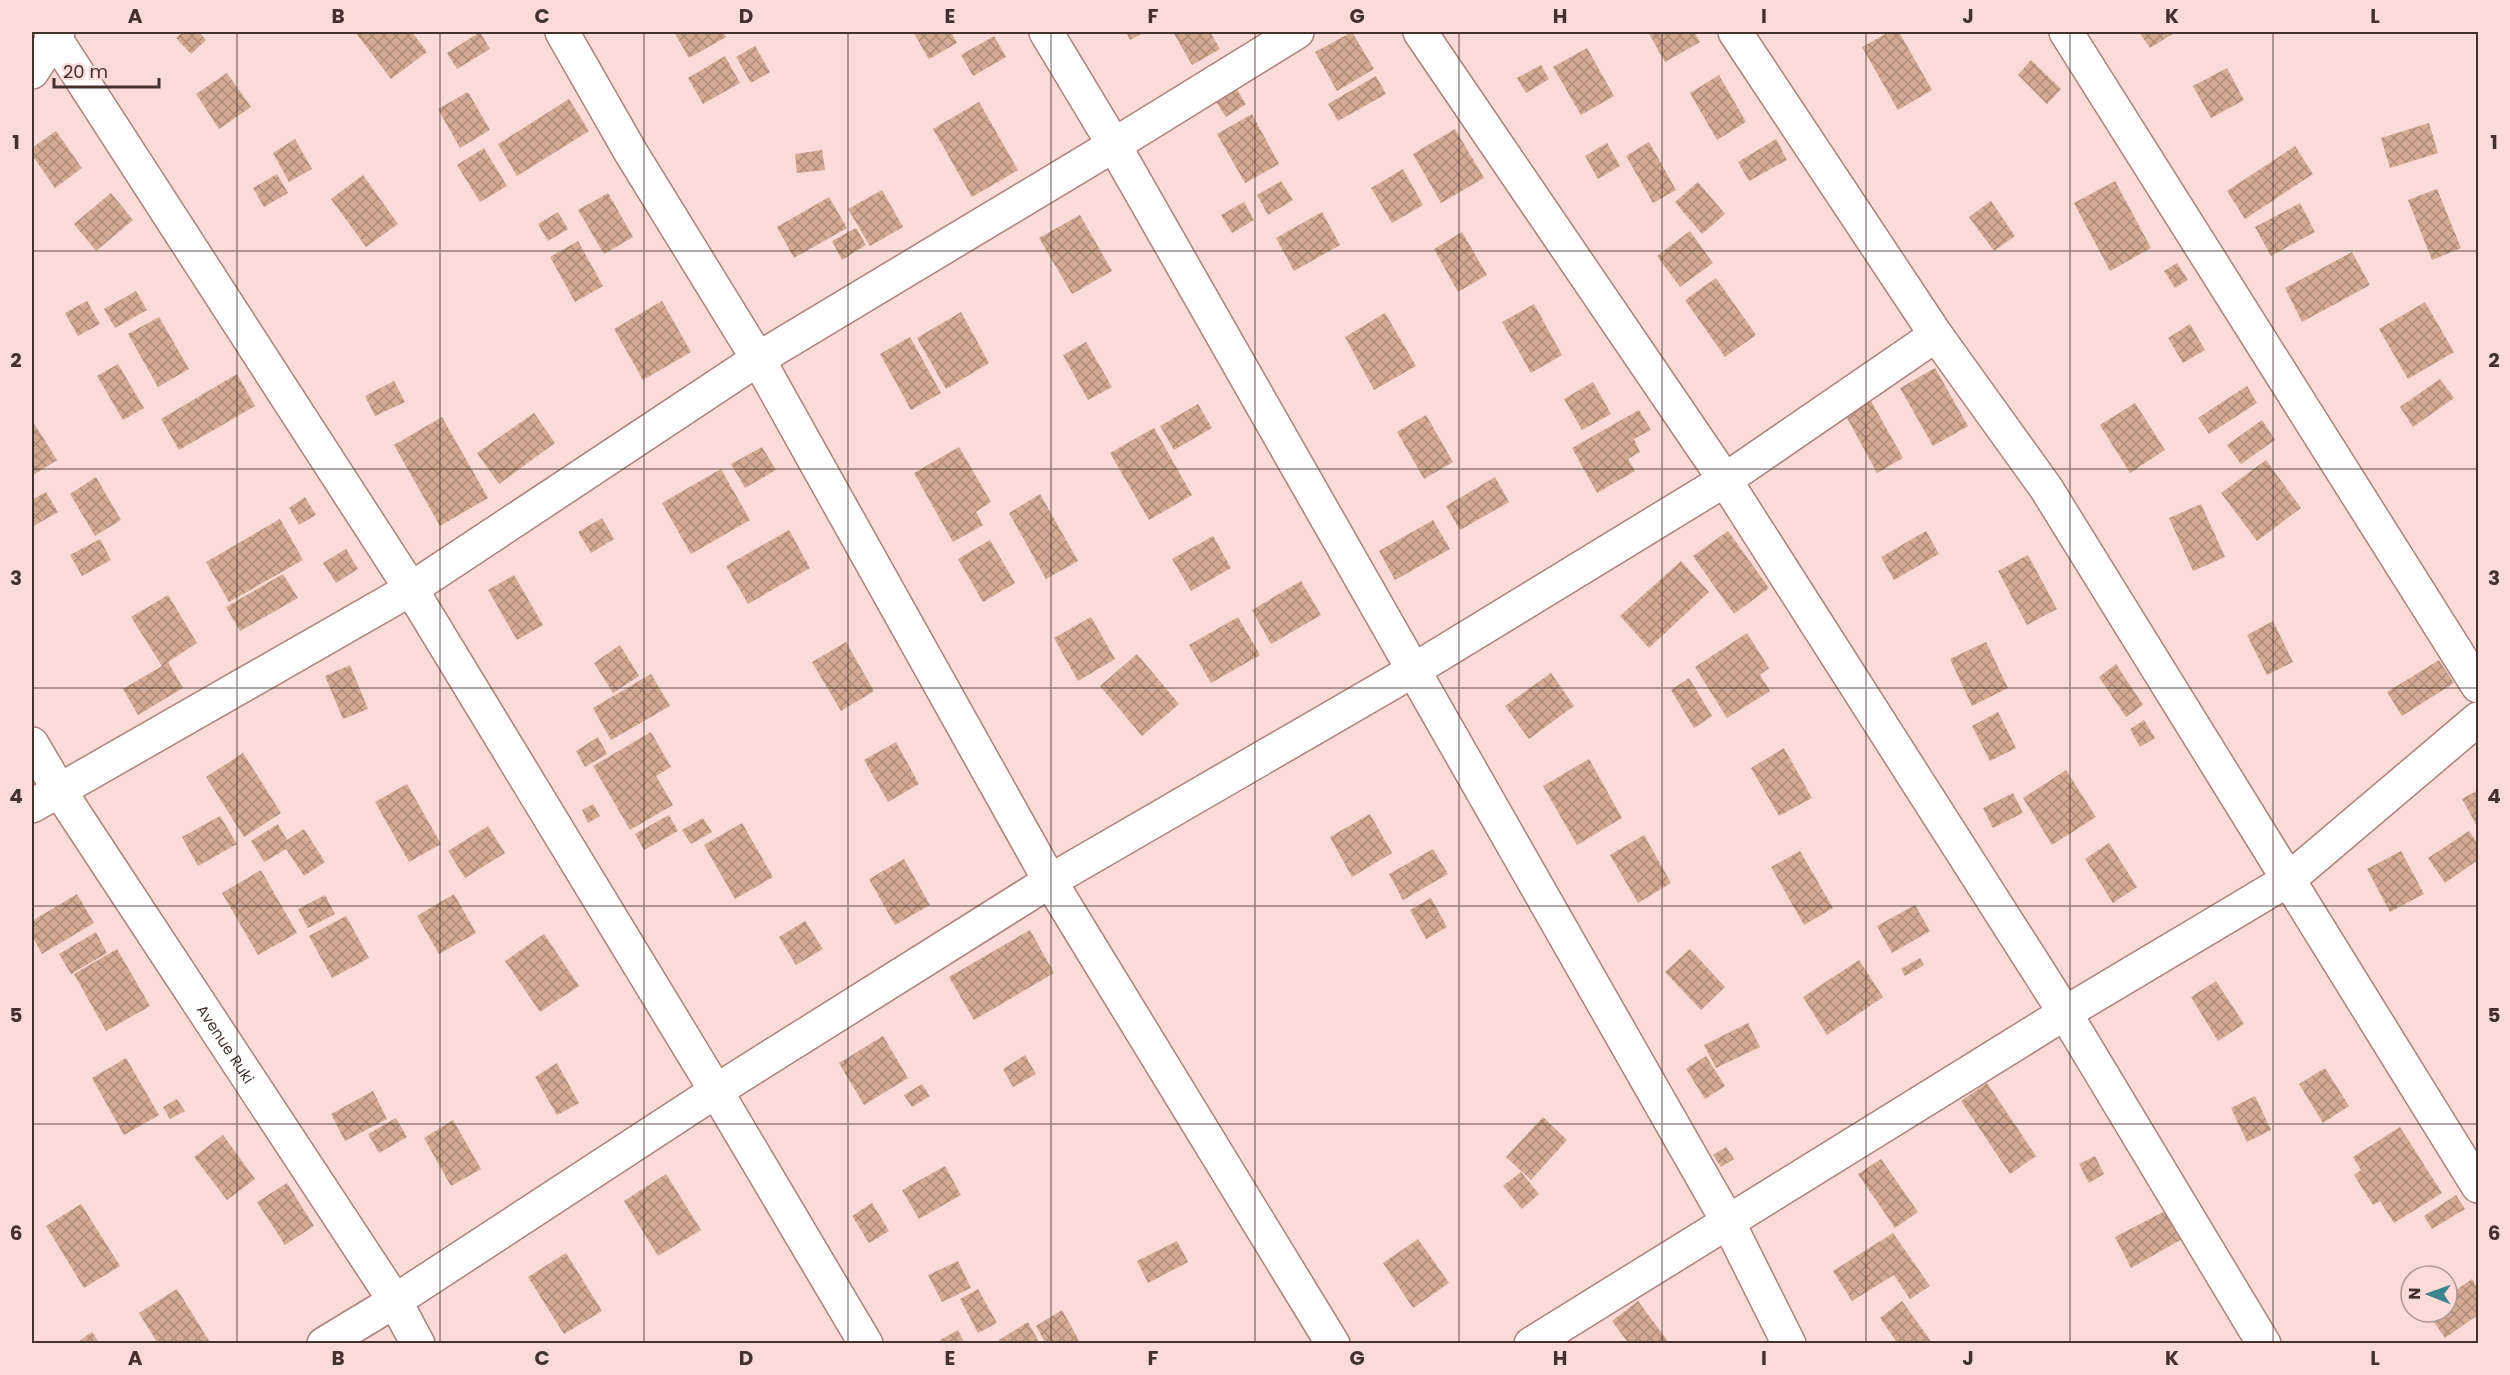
<svg xmlns="http://www.w3.org/2000/svg" width="2510" height="1375" viewBox="0 0 2510 1375" font-family="Poppins,sans-serif">
	<defs>
		<pattern id="building-cross-hatch" width="8" height="8" patternUnits="userSpaceOnUse" patternTransform="scale(1.5)"><rect width="8" height="8" fill="#d4aa95"/><path d="M0 0l8 8M0 8l8-8" fill="none" stroke="#ae8b7a"/></pattern>
	</defs>
	<rect width="100%" height="100%" fill="#fadbd7"/>
	<!-- building -->
	<path fill="url(#building-cross-hatch)" d="M183 32H199L206 40 191 54 176 38Z
		M355 32H412L427 52 391 79Z
		M480 32 490 49 457 69 447 53Z
		M674 32H723L726 37 689 58Z
		M913 32H951L957 43 929 59Z
		M1126 32H1145L1130 40Z
		M1173 32H1210L1220 49 1192 65Z
		M1352 32 1374 69 1337 91 1315 52Z
		M1648 32H1694L1700 42 1665 62Z
		M1889 32H1899L1932 90 1898 110 1862 47Z
		M2139 32H2176L2150 48Z
		M994 36 1006 57 973 76 961 55Z
		M755 46 770 72 751 83 736 57Z
		M1587 48 1614 96 1581 115 1553 67Z
		M725 56 740 83 703 104 688 78Z
		M2031 60 2061 89 2047 104 2018 75Z
		M1541 65 1549 79 1526 93 1517 78Z
		M2227 68 2244 100 2211 118 2193 86Z
		M227 73 251 107 219 129 196 94Z
		M1719 75 1746 122 1717 140 1690 93Z
		M1376 76 1386 94 1338 121 1328 104Z
		M1236 88 1246 104 1226 117 1216 102Z
		M468 92 490 130 460 148 438 109Z
		M569 99 589 131 517 176 498 144Z
		M979 102 1018 170 972 197 933 129Z
		M1252 114 1279 164 1245 183 1217 134Z
		M2429 123 2438 153 2390 168 2381 138Z
		M1455 129 1484 178 1441 203 1413 154Z
		M56 131 82 168 55 188 32 155V148Z
		M295 139 312 169 289 182 273 153Z
		M1776 139 1787 160 1749 181 1738 162Z
		M1649 142 1676 190 1653 203 1626 156Z
		M1607 143 1620 166 1598 179 1585 156Z
		M2295 146 2313 174 2245 219 2227 191Z
		M484 148 507 186 480 202 457 165Z
		M822 150 825 170 797 173 795 154Z
		M1403 169 1423 205 1392 223 1371 188Z
		M277 174 288 193 264 207 253 188Z
		M363 175 398 224 366 247 331 199Z
		M1281 181 1293 200 1268 215 1257 195Z
		M2115 181 2151 248 2110 271 2074 203Z
		M1698 182 1725 214 1702 234 1675 202Z
		M2437 189 2461 248 2432 260 2408 200Z
		M882 190 903 227 870 246 848 209Z
		M111 193 133 220 96 251 74 224Z
		M608 193 633 237 604 254 578 210Z
		M829 197 847 228 794 258 777 227Z
		M1991 201 2015 236 1994 251 1969 217Z
		M1244 202 1254 220 1232 233 1221 215Z
		M2300 203 2315 232 2271 256 2255 227Z
		M558 212 568 229 548 241 538 224Z
		M1322 212 1340 245 1294 271 1276 238Z
		M1080 215 1112 271 1072 294 1039 238Z
		M856 228 866 245 842 260 832 241Z
		M1690 231 1713 263 1680 287 1657 256Z
		M1462 232 1487 275 1458 292 1434 249Z
		M578 241 603 286 575 302 550 257Z
		M2352 252 2370 285 2302 322 2285 288Z
		M2177 263 2188 280 2175 288 2164 271Z
		M1716 278 1756 335 1725 357 1685 300Z
		M136 291 147 310 115 328 104 309Z
		M87 301 100 324 78 336 65 313Z
		M662 301 691 352 643 380 614 329Z
		M2425 302 2454 352 2408 379 2379 329Z
		M1534 304 1562 355 1531 373 1502 322Z
		M961 312 989 363 946 389 917 338Z
		M1385 313 1416 366 1374 390 1345 337Z
		M159 317 189 369 158 387 128 334Z
		M2190 324 2205 350 2183 363 2168 338Z
		M910 337 941 393 911 410 880 354Z
		M1086 342 1112 387 1088 400 1063 355Z
		M118 364 144 408 123 420 97 376Z
		M1935 368 1968 426 1933 446 1900 388Z
		M237 374 255 406 179 450 161 419Z
		M2440 379 2454 398 2413 427 2400 407Z
		M394 381 405 402 375 416 365 396Z
		M1593 382 1611 414 1582 430 1564 399Z
		M2247 386 2257 403 2209 434 2198 418Z
		M1871 401 1903 458 1877 473 1846 416Z
		M2135 403 2165 450 2130 473 2100 425Z
		M1198 404 1212 428 1174 450 1160 426Z
		M1639 410 1651 430 1634 439 1640 452 1628 459 1635 471 1597 493 1572 448Z
		M534 413 555 443 499 484 477 453Z
		M1426 415 1453 462 1424 479 1397 432Z
		M442 417 488 498 440 526 394 445Z
		M32 420 57 460 32 476Z
		M2262 420 2275 440 2241 464 2227 445Z
		M1154 428 1192 495 1149 520 1110 453Z
		M762 447 776 470 745 488 731 464Z
		M959 447 991 502 976 512 983 525 953 542 914 473Z
		M2266 460 2301 508 2257 541 2221 493Z
		M721 469 750 520 691 554 662 503Z
		M96 477 121 520 95 536 70 494Z
		M1495 477 1509 502 1460 530 1446 506Z
		M46 492 58 512 32 527V500Z
		M1040 494 1078 561 1046 579 1009 513Z
		M305 497 316 515 299 525 289 508Z
		M2201 504 2225 557 2193 571 2169 518Z
		M602 518 614 539 591 553 578 532Z
		M280 519 303 560 229 602 206 562Z
		M1433 520 1450 549 1395 580 1379 551Z
		M789 530 810 568 748 604 726 566Z
		M1728 531 1769 588 1734 614 1693 556Z
		M1926 531 1939 554 1894 580 1881 557Z
		M1213 536 1231 568 1191 591 1172 559Z
		M100 539 111 560 82 576 70 555Z
		M990 540 1015 583 983 602 958 559Z
		M346 549 358 569 336 583 323 563Z
		M2028 555 2057 609 2027 625 1998 571Z
		M1681 561 1709 592 1649 648 1620 616Z
		M283 574 298 598 240 631 226 607Z
		M514 575 543 625 517 640 488 590Z
		M1301 581 1321 615 1271 644 1252 610Z
		M168 595 197 643 168 662 183 688 138 715 123 689 162 666 131 617Z
		M1091 617 1115 659 1078 681 1054 638Z
		M1238 617 1260 655 1211 683 1189 645Z
		M2273 621 2293 662 2267 675 2247 635Z
		M1747 633 1769 668 1760 675 1770 691 1727 718 1695 667Z
		M846 642 874 691 841 711 812 662Z
		M1986 642 2008 688 1972 706 1950 659Z
		M620 645 639 676 613 693 594 663Z
		M1137 654 1179 704 1142 736 1100 686Z
		M2439 660 2454 683 2402 716 2387 692Z
		M2116 664 2143 705 2126 717 2099 677Z
		M350 665 368 709 343 719 325 676Z
		M1551 673 1574 706 1529 739 1505 706Z
		M651 674 670 706 611 740 593 708Z
		M1689 678 1712 716 1694 728 1671 690Z
		M1998 712 2016 748 1990 761 1972 726Z
		M2144 720 2155 738 2140 747 2130 729Z
		M651 732 671 767 656 776 673 805 630 830 593 766Z
		M598 737 607 754 585 767 576 751Z
		M896 742 919 784 888 802 864 760Z
		M1784 748 1812 798 1779 816 1751 768Z
		M243 753 281 813 244 837 206 777Z
		M1589 759 1622 818 1577 845 1543 786Z
		M2066 770 2096 817 2052 845 2023 798Z
		M407 784 441 844 409 862 375 802Z
		M2478 790V828L2462 799Z
		M2013 793 2023 813 1993 828 1983 808Z
		M593 804 600 816 588 823 582 810Z
		M1370 814 1392 853 1352 877 1330 837Z
		M669 815 678 831 644 850 635 834Z
		M220 816 237 844 198 866 182 837Z
		M703 818 712 832 691 844 682 830Z
		M742 823 773 877 735 899 704 845Z
		M278 824 287 840 304 829 325 862 304 876 286 849 264 862 251 841Z
		M488 826 505 853 465 878 448 851Z
		M2469 831 2478 844V860L2445 883 2428 858Z
		M1644 835 1671 883 1638 903 1610 855Z
		M2109 843 2137 887 2113 903 2085 859Z
		M1433 849 1448 874 1403 900 1389 874Z
		M1800 851 1833 908 1804 925 1771 867Z
		M2401 851 2424 894 2390 912 2367 869Z
		M904 859 930 905 895 925 869 879Z
		M261 870 297 933 258 955 222 893Z
		M77 894 94 923 42 954 32 936V921Z
		M454 894 476 933 439 954 417 916Z
		M325 895 335 914 308 928 298 909Z
		M1431 898 1447 927 1426 939 1410 910Z
		M1915 905 1930 931 1892 953 1877 926Z
		M346 916 369 958 332 978 309 936Z
		M805 921 823 949 796 965 779 937Z
		M1030 930 1054 973 974 1020 949 977Z
		M96 932 107 953 71 974 59 954Z
		M544 934 579 986 540 1012 505 961Z
		M117 949 150 1006 106 1031 74 974Z
		M1690 949 1725 987 1701 1010 1665 972Z
		M1920 958 1924 965 1905 976 1901 969Z
		M1859 960 1883 997 1827 1035 1803 997Z
		M2216 981 2244 1024 2218 1041 2191 997Z
		M1748 1023 1760 1047 1716 1068 1704 1045Z
		M883 1036 908 1078 864 1105 839 1063Z
		M1025 1055 1036 1074 1013 1087 1003 1069Z
		M1706 1056 1725 1086 1705 1099 1686 1069Z
		M126 1058 159 1115 124 1135 92 1078Z
		M557 1063 579 1103 557 1115 535 1077Z
		M2325 1068 2349 1106 2323 1123 2299 1084Z
		M1987 1083 2036 1156 2010 1174 1961 1101Z
		M922 1084 930 1096 912 1107 904 1095Z
		M373 1091 387 1119 345 1141 331 1114Z
		M2255 1096 2271 1130 2247 1142 2231 1108Z
		M177 1099 185 1111 170 1119 163 1107Z
		M1543 1117 1567 1140 1531 1180 1506 1157Z
		M396 1118 407 1137 379 1153 368 1134Z
		M453 1120 481 1169 451 1186 424 1138Z
		M2400 1127 2442 1193 2394 1223 2380 1201 2373 1205 2354 1175 2361 1170 2353 1157Z
		M223 1135 255 1179 227 1200 194 1157Z
		M1726 1147 1734 1159 1721 1167 1713 1155Z
		M2095 1156 2104 1174 2089 1183 2079 1164Z
		M1881 1159 1918 1212 1895 1228 1858 1174Z
		M945 1166 961 1195 919 1219 902 1190Z
		M1521 1172 1539 1194 1522 1209 1503 1186Z
		M666 1174 701 1230 658 1256 624 1201Z
		M287 1183 314 1226 285 1245 257 1202Z
		M2456 1195 2465 1209 2432 1229 2424 1216Z
		M872 1203 889 1231 869 1243 852 1216Z
		M81 1204 120 1266 84 1288 46 1226Z
		M2169 1209 2184 1238 2131 1268 2115 1237Z
		M1893 1233 1930 1286 1910 1299 1894 1275 1852 1301 1833 1271Z
		M1418 1239 1449 1283 1413 1308 1383 1263Z
		M1177 1241 1188 1262 1148 1283 1137 1261Z
		M566 1253 602 1311 564 1334 528 1277Z
		M958 1261 971 1288 942 1302 928 1275Z
		M2472 1279 2478 1289V1315L2445 1338 2427 1312H2447V1296Z
		M177 1289 211 1344H158L139 1313Z
		M978 1289 997 1323 978 1333 960 1299Z
		M1638 1301 1670 1344H1629L1612 1321Z
		M1902 1301 1933 1344H1898L1880 1318Z
		M1062 1310 1081 1344H1046L1036 1326Z
		M1028 1322 1040 1344H1001L999 1340Z
		M958 1330 965 1344H942L940 1340Z
		M92 1332 100 1344H75Z"/>
	<g fill="none" stroke-linecap="round" stroke-linejoin="round">
		<defs>
			<g id="street">
				<path d="M51 32 411 589 716 1091 866 1344"/>
				<path d="M562 32 630 151 758 359 1050 881 1333 1344"/>
				<path d="M1046 32 1114 145 1727 1220 1789 1344"/>
				<path d="M1420 32 1725 480 2065 1013 2264 1344"/>
				<path d="M1735 32 1936 335 2046 488 2478 1186"/>
				<path d="M2066 32 2478 686"/>
				<path d="M32 72 58 32"/>
				<path id="s1" d="M32 744 59 790 395 1301 418 1344"/>
				<path d="M32 806 411 589 758 359 1114 145 1297 32"/>
				<path d="M324 1344 395 1301 716 1091 1050 881 1414 670 1725 480 1936 335"/>
				<path d="M1531 1344 2065 1013 2288 880 2478 719"/>
			</g>
		</defs>
		<!-- street casing -->
		<use href="#street" stroke="#af817b" stroke-width="36"/>
		<!-- street -->
		<use href="#street" stroke="#fff" stroke-width="33"/>
	</g>
	<!-- grid -->
	<path fill="none" stroke="#44312e" stroke-width="1.5" stroke-opacity="0.55" d="M237 32V1344M440 32V1344M644 32V1344M848 32V1344M1051 32V1344M1255 32V1344M1459 32V1344M1662 32V1344M1866 32V1344M2070 32V1344M2273 32V1344M32 251H2478M32 469H2478M32 688H2478M32 906H2478M32 1124H2478"/>
	<g text-anchor="middle" dominant-baseline="central" stroke-width="6" stroke-linejoin="round" paint-order="stroke">
		<!-- street labels -->
		<g font-size="15" fill="#44312e" stroke="#fadbd7">
			<text stroke="none"><textPath href="#s1" startOffset="357">Avenue Ruki</textPath></text>
		</g>
	</g>
	<!-- border -->
	<rect width="2510" height="1375" fill="none" stroke="#fadbd7" stroke-width="66"/>
	<!-- north arrow -->
	<g transform="translate(2429 1294) rotate(271)"><circle r="28" fill="#fadbd7" stroke="#b19793" stroke-width="1.5"/>
	<path d="M0-4.5L10 22L0 15L-10 22Z" fill="#3e848e"/>
	<text y="-9" font-size="16" font-weight="bold" text-anchor="middle" fill="#44312e">N</text>
	</g>
	<!-- scale -->
	<path d="M54 78v9h105v-9" fill="none" stroke="#44312e" stroke-width="3"/>
	<text x="63" y="78" font-size="18" fill="#44312e" stroke="#fadbd7" stroke-width="4.5" paint-order="stroke">20 m</text>
	<rect x="33" y="33" width="2444" height="1309" fill="none" stroke="#44312e" stroke-width="2"/>
	<g font-size="20" text-anchor="middle" font-weight="bold" fill="#44312e">
		<text x="135" y="23">A</text>
		<text x="338" y="23">B</text>
		<text x="542" y="23">C</text>
		<text x="746" y="23">D</text>
		<text x="950" y="23">E</text>
		<text x="1153" y="23">F</text>
		<text x="1357" y="23">G</text>
		<text x="1560" y="23">H</text>
		<text x="1764" y="23">I</text>
		<text x="1968" y="23">J</text>
		<text x="2172" y="23">K</text>
		<text x="2375" y="23">L</text>
		<text x="16" y="149">1</text>
		<text x="2494" y="149">1</text>
		<text x="16" y="367">2</text>
		<text x="2494" y="367">2</text>
		<text x="16" y="585">3</text>
		<text x="2494" y="585">3</text>
		<text x="16" y="803">4</text>
		<text x="2494" y="803">4</text>
		<text x="16" y="1022">5</text>
		<text x="2494" y="1022">5</text>
		<text x="16" y="1240">6</text>
		<text x="2494" y="1240">6</text>
		<text x="135" y="1365">A</text>
		<text x="338" y="1365">B</text>
		<text x="542" y="1365">C</text>
		<text x="746" y="1365">D</text>
		<text x="950" y="1365">E</text>
		<text x="1153" y="1365">F</text>
		<text x="1357" y="1365">G</text>
		<text x="1560" y="1365">H</text>
		<text x="1764" y="1365">I</text>
		<text x="1968" y="1365">J</text>
		<text x="2172" y="1365">K</text>
		<text x="2375" y="1365">L</text>
	</g>
</svg>
